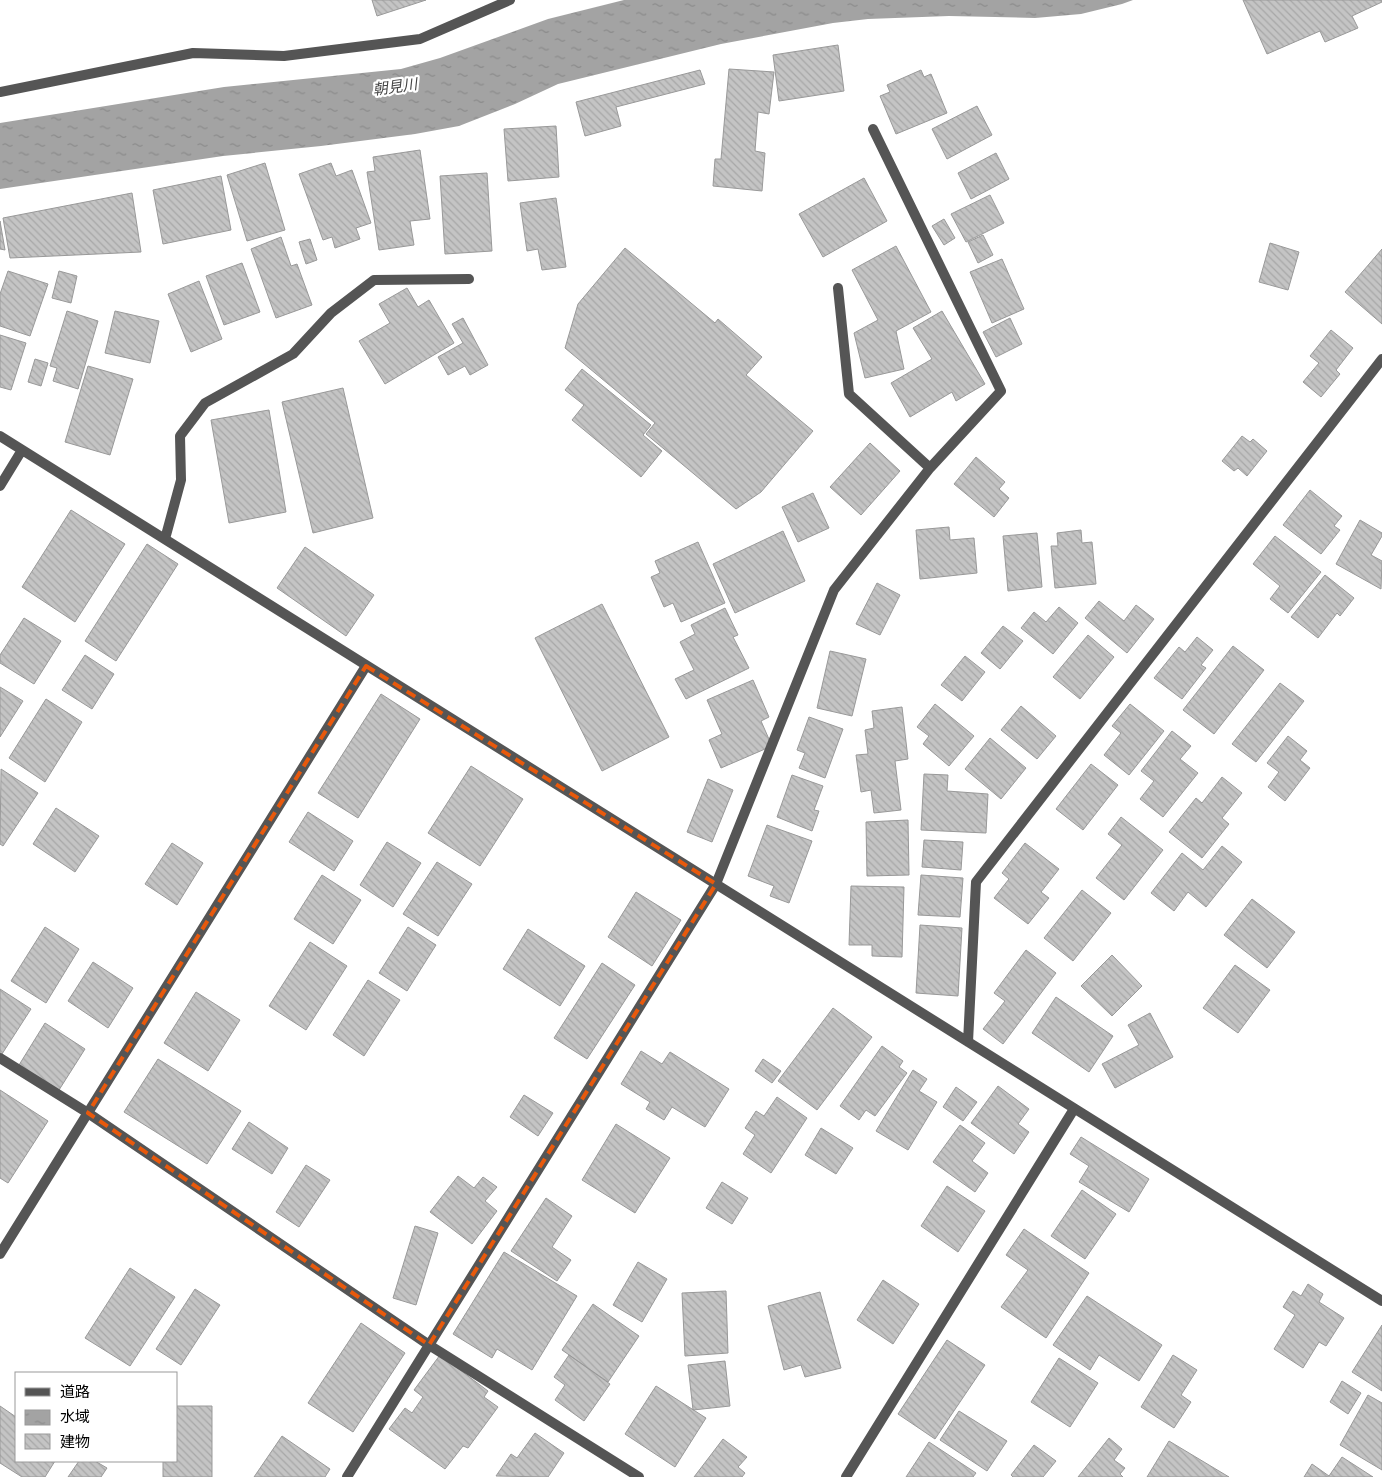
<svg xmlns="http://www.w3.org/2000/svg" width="1382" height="1477" viewBox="0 0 1382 1477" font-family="'Nunito Sans','Noto Sans JP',sans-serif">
	<defs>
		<pattern id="water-ripples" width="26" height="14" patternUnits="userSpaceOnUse" patternTransform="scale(1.25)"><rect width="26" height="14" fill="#a3a3a3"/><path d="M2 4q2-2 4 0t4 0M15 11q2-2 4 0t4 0" fill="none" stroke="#8b8b8b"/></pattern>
		<pattern id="building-back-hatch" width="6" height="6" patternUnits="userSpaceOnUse" patternTransform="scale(1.25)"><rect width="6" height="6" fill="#c4c4c4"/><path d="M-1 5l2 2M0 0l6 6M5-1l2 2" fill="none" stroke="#a7a7a7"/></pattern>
	</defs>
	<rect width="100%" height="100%" fill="#fff"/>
	<!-- water -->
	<path fill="url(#water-ripples)" d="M624 0H1133L1122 4 1081 14 1035 18 949 16 868 19 833 23 721 44 558 84 515 104 459 126 415 134 321 146 223 156 0 189V123L224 87 401 69 440 58 548 19Z"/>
	<!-- building -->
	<path fill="url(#building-back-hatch)" stroke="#999" d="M372 0H426L377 16Z
		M1243 0H1382V2L1352 16 1358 28 1325 42 1320 31 1267 54Z
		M838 45 844 91 779 101 773 55Z
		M729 69 774 72 769 114 758 112 755 151 765 153 762 191 713 186 715 159H721Z
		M700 70 705 84 616 107 621 126 585 136 576 102Z
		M921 70 924 77 931 74 947 113 896 134 880 96 890 92 887 85Z
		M977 106 992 135 947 159 932 129Z
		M556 126 559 177 508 181 504 129Z
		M420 150 430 219 410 221 414 245 379 250 367 172 375 171 373 157Z
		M996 153 1009 179 971 199 958 173Z
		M265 163 285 230 247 241 227 175Z
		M331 163 336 176 352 170 371 223 356 228 360 239 335 248 332 237 323 240 299 174Z
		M487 173 492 251 445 254 440 176Z
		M221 176 231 230 163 244 153 190Z
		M864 178 887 221 823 257 799 214Z
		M132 193 141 252 10 258 3 218Z
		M990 195 1004 223 966 242 951 214Z
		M556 198 566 267 542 270 538 249 527 251 520 203Z
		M944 219 955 238 944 245 932 226Z
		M0 221 5 250 0 249Z
		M983 235 993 255 978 263 968 242Z
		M281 237 291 266 297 264 312 305 276 318 251 249Z
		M310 239 317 260 306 264 299 242Z
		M1270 243 1299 252 1288 290 1259 282Z
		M896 246 931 312 896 331 904 369 865 378 854 333 878 320 852 270Z
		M625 248 715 323 718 319 762 357 746 375 813 431 761 492 736 509 646 434 655 423 565 348 578 304Z
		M1382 249V324L1345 292Z
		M1002 259 1024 309 992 323 970 272Z
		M242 263 260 312 224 325 206 276Z
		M8 271 48 284 30 336 0 326V294Z
		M59 271 77 276 71 303 52 298Z
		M199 281 222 339 191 352 168 294Z
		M407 288 418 307 429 300 454 343 385 384 359 341 390 323 379 304Z
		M67 311 98 321 78 389 53 381 57 368 50 366Z
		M115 311 159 321 150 363 105 353Z
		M942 311 985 384 956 401 952 392 910 417 891 383 932 359 913 328Z
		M463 318 488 365 470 375 465 366 448 375 438 357 463 343 452 324Z
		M1010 318 1022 344 996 357 983 332Z
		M1331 330 1353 348 1336 370 1340 374 1321 397 1303 382 1319 363 1310 356Z
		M0 335 26 343 11 390 0 387Z
		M35 359 48 363 41 386 28 382Z
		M88 366 133 379 110 455 65 442Z
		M582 369 651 425 643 435 662 451 641 477 572 420 584 405 565 390Z
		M343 388 373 518 313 533 282 402Z
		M269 410 286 512 229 523 211 420Z
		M1242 436 1250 442 1253 439 1267 451 1247 476 1238 468 1234 471 1222 461Z
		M870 443 900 471 861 515 830 487Z
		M976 457 1005 482 999 489 1009 498 994 517 954 484Z
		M1310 490 1342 516 1334 526 1340 530 1321 554 1283 525Z
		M813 493 829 528 798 542 782 507Z
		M71 510 125 544 75 622 22 587Z
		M1360 520 1382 533V536L1371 555 1382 561 1381 589 1336 564Z
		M949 527 950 540 974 538 977 573 920 579 916 530Z
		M1081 530 1082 543 1092 542 1096 584 1055 588 1051 546H1058L1057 533Z
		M783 531 805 581 735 613 713 564Z
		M1037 533 1042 587 1008 591 1003 536Z
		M1275 536 1321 572 1288 613 1270 599 1280 586 1253 564Z
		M698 542 725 603 681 622 673 603 664 607 651 577 660 573 655 561Z
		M147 544 178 564 116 661 85 641Z
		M305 547 374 595 346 636 277 588Z
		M1325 575 1354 598 1340 616 1337 613 1318 638 1291 617Z
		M877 583 900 595 880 635 856 624Z
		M1099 601 1124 621 1136 605 1154 619 1127 653 1085 618Z
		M602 604 669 737 602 771 535 638Z
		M1059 607 1078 623 1053 654 1021 628 1034 612 1046 622Z
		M725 608 738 635 733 637 749 668 686 699 675 679 694 670 680 642 695 634 691 625Z
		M24 618 61 641 34 684 0 663V655Z
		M1003 626 1023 641 1000 669 981 653Z
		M1088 635 1114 657 1080 699 1053 677Z
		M1197 637 1213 650 1201 665 1206 668 1182 699 1154 678 1179 647 1185 652Z
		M1233 646 1264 670 1214 734 1183 710Z
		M830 651 866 659 852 716 817 708Z
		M85 655 114 674 92 709 62 690Z
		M965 656 985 672 962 701 941 685Z
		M753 680 769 717 761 721 772 746 721 768 709 740 722 734 707 700Z
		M1280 683 1304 701 1256 762 1232 744Z
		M0 687 23 701 0 737Z
		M381 694 420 719 358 818 318 793Z
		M46 699 82 722 45 782 9 758Z
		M935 704 974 736 949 766 923 744 929 736 917 727Z
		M1130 704 1164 731 1129 775 1104 755 1121 733 1112 726Z
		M1021 706 1056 736 1037 759 1001 730Z
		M902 707 908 759 895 761 901 810 874 813 871 790 861 792 856 755 868 754 865 730 874 728 872 711Z
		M809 717 843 729 825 778 799 768 805 753 797 750Z
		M1172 731 1191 746 1180 759 1198 773 1163 817 1140 799 1154 781 1141 771Z
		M1288 736 1307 751 1300 760 1310 768 1285 801 1268 787 1279 772 1267 763Z
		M990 738 1026 768 1001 799 965 769Z
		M1091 764 1118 785 1083 830 1056 809Z
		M471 766 523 799 480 866 428 833Z
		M1 769 38 793 3 846 0 844Z
		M924 774 948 775 947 791 988 794 986 833 921 830Z
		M792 775 823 786 814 810 819 811 812 831 777 817Z
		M1222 777 1242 793 1222 818 1229 824 1202 858 1169 832 1196 798 1202 803Z
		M708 779 733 790 712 842 687 832Z
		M56 808 99 836 75 872 33 844Z
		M308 812 353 841 334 871 289 842Z
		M1121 817 1163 850 1124 900 1096 878 1122 845 1108 834Z
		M908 820 909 875 867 876 866 822Z
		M767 825 812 841 789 903 770 896 774 886 748 876Z
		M924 840 963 842 961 870 922 867Z
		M387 842 421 863 393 907 360 885Z
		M172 843 203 863 177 905 145 884Z
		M1025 843 1059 869 1041 892 1049 898 1028 924 994 898 1009 879 1002 873Z
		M1222 846 1242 862 1206 907 1188 892 1174 911 1151 893 1182 853 1203 870Z
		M437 862 472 884 438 936 403 914Z
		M322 875 361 900 333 944 294 919Z
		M921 875 963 878 960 917 918 915Z
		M851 886 904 887 902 957 872 956V945H849Z
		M1082 890 1111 913 1073 961 1044 938Z
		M636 892 681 920 652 966 608 937Z
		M1252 899 1295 932 1267 968 1224 935Z
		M920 925 962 928 958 996 916 993Z
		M45 927 79 949 46 1003 11 981Z
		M408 927 436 945 407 991 379 973Z
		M528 929 585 966 560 1006 503 969Z
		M310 942 347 966 306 1030 269 1006Z
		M1026 950 1056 973 1003 1044 983 1029 1005 1001 994 993Z
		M1112 955 1142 986 1112 1016 1081 986Z
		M93 962 133 988 108 1028 68 1001Z
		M602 963 635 985 587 1059 554 1038Z
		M1235 965 1270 990 1238 1033 1203 1008Z
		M368 980 400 1000 364 1056 333 1035Z
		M0 989 31 1009 2 1054 0 1053Z
		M196 992 240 1020 208 1071 164 1043Z
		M1056 997 1113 1036 1089 1072 1032 1033Z
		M833 1008 872 1037 817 1110 778 1081Z
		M1150 1013 1173 1057 1115 1088 1102 1064 1139 1045 1128 1025Z
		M45 1023 85 1049 59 1090 19 1065Z
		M882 1046 903 1061 899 1067 907 1073 875 1116 866 1110 859 1120 840 1106Z
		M641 1051 662 1064 670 1052 729 1089 705 1127 672 1107 664 1120 646 1109 650 1102 621 1084Z
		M158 1059 241 1111 207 1164 124 1112Z
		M763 1059 781 1071 772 1083 755 1071Z
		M913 1070 927 1079 919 1091 937 1102 908 1150 876 1131Z
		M998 1086 1029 1109 1018 1124 1029 1132 1014 1154 971 1123Z
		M956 1087 977 1102 963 1121 943 1107Z
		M0 1090 48 1121 8 1183 0 1178Z
		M524 1095 553 1113 538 1136 510 1117Z
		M777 1097 807 1118 771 1173 743 1154 755 1135 745 1128 756 1111 764 1116Z
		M249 1122 288 1148 272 1174 232 1149Z
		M616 1124 670 1158 635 1213 582 1180Z
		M960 1125 985 1143 972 1161 988 1173 975 1192 933 1162Z
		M821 1128 853 1148 836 1174 805 1155Z
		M1081 1137 1149 1179 1129 1212 1079 1182 1089 1166 1070 1154Z
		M306 1165 330 1180 299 1227 276 1212Z
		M458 1176 474 1188 483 1177 497 1187 485 1201 497 1211 472 1244 430 1212Z
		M722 1182 748 1198 732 1224 706 1208Z
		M947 1186 985 1211 958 1252 921 1226Z
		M1082 1190 1116 1214 1085 1259 1051 1236Z
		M546 1198 572 1216 552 1247 571 1260 557 1281 511 1251Z
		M415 1226 438 1233 416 1305 393 1298Z
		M1024 1229 1089 1273 1046 1338 1001 1307 1028 1270 1006 1255Z
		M504 1252 577 1296 532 1370 497 1349 492 1358 453 1334Z
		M638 1262 667 1279 642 1322 613 1305Z
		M130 1268 175 1297 130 1366 85 1338Z
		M883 1280 919 1304 893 1344 857 1320Z
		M1308 1284 1323 1294 1319 1302 1344 1318 1326 1346 1319 1342 1303 1368 1274 1349 1295 1315 1283 1307 1293 1291 1301 1296Z
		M195 1289 220 1305 181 1365 156 1349Z
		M726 1291 728 1353 685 1356 682 1293Z
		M820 1292 841 1368 805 1377 801 1365 784 1370 768 1306Z
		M1087 1296 1162 1345 1139 1381 1099 1355 1090 1370 1053 1345Z
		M593 1304 639 1336 608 1382 562 1350Z
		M361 1323 405 1353 353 1432 308 1403Z
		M1382 1325V1391L1352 1372Z
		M947 1340 985 1365 935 1439 898 1414Z
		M440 1355 488 1391 484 1397 498 1407 468 1448 463 1446 445 1469 389 1429 405 1408 412 1413 423 1397 414 1390Z
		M569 1355 610 1384 584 1421 555 1400 565 1385 554 1377Z
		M1173 1355 1197 1370 1181 1395 1191 1402 1174 1428 1141 1407Z
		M1059 1358 1098 1383 1070 1427 1031 1402Z
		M725 1361 730 1406 693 1410 688 1365Z
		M1342 1381 1361 1393 1348 1414 1330 1402Z
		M656 1386 706 1418 675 1467 625 1434Z
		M1368 1395 1382 1403V1470L1340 1445Z
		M0 1406 16 1417V1461H55L45 1477H22L0 1463Z
		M176 1406H212V1477H163V1461H176Z
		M959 1411 1007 1441 987 1471 940 1440Z
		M535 1433 564 1453 548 1477 496 1476 511 1454 517 1458Z
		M282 1436 330 1469 325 1477H254Z
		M1109 1438 1122 1449 1114 1460 1125 1468 1120 1474 1123 1477H1078Z
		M723 1439 747 1457 738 1467 745 1473 742 1477H694Z
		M1169 1441 1229 1477H1147Z
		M929 1442 976 1473 973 1477H906Z
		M1034 1445 1056 1461 1043 1477H1013L1011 1475Z
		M1342 1457 1373 1477H1304L1312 1464 1329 1476Z
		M79 1461H95L107 1468 101 1477H68Z"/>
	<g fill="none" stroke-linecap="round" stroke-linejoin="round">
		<!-- minor -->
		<path stroke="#555" stroke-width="10" d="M0 92 193 53 284 56 420 39 510 0
			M838 288 849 394 930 468
			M0 436 1382 1301
			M0 486 22 450
			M165 539 181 480 180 436 205 403 293 354 331 313 374 280 469 279
			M968 1042 976 882 1382 359
			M0 1058 88 1113 429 1345 639 1477
			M347 1477 716 884 834 590 930 468 1001 391 873 129
			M846 1477 1074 1109"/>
		<!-- tertiary -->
		<path stroke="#555" stroke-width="10" d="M0 1254 366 666"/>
	</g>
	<!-- marked area -->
	<path fill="none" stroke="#e8590c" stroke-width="4" stroke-dasharray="10 6" stroke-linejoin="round" d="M366 666 716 884 429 1345 88 1113Z"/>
	<g text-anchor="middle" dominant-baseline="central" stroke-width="4.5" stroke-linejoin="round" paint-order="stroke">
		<!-- water labels -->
		<g font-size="15" font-style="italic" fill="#444" stroke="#fff">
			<text transform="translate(395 87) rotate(-8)">朝見川</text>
		</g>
	</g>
	<!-- legend -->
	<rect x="15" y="1372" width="162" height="90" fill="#ffffff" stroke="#999999"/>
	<rect x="25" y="1388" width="25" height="8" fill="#555555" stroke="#999999"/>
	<text x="60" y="1397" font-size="15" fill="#000000">道路</text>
	<rect x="25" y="1410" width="25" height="15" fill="url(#water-ripples)" stroke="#999999"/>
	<text x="60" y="1422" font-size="15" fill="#000000">水域</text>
	<rect x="25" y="1434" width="25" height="15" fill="url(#building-back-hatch)" stroke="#999999"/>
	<text x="60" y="1447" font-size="15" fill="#000000">建物</text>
</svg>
